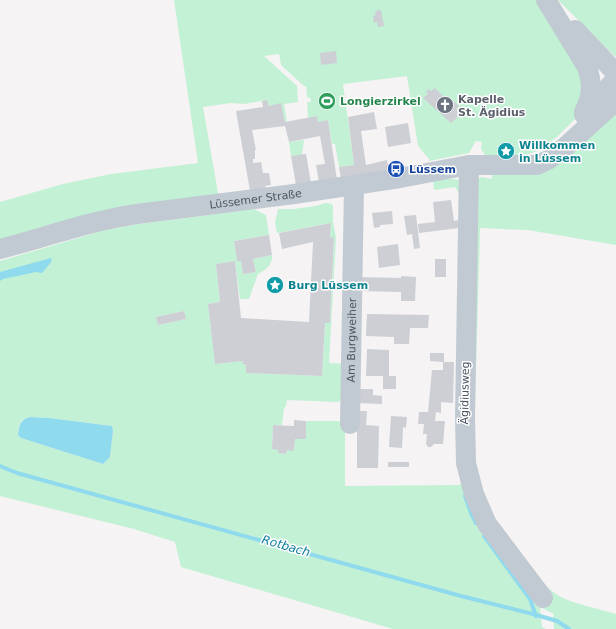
<svg xmlns="http://www.w3.org/2000/svg" width="616" height="629" viewBox="0 0 616 629" font-family="'DejaVu Sans',sans-serif">
	<rect width="100%" height="100%" fill="#f5f3f3"/>
	<!-- green -->
	<path fill="#c3f1d5" fill-rule="evenodd" d="M174 0H535L546 14 583 72 579 115 557 137 535 152 522 156 485 155 481 149 482 142 476 141 469 153 429 161V159L418 146 407 76 343 84 354 165 339 167 335 144H332L328 120 318 122 316 116 308 118 307 102H311L310 98 307 97 306 86H304L281 65 279 54 264 56 297 86 298 102 284 104 287 122H285L281 104 269 106 267 100 244 104 231 103 203 107 218 193 222 195 0 244V202L63 184 111 174 198 163Z
		M558 0H616V57L609 51Z
		M616 112V245L528 230 480 228 474 444C475 454 475 465 477 475 484 510 505 538 527 565 538 577 548 591 563 598 578 605 600 609 616 614V629H554L553 616 554 614 540 607 542 627 546 629H393L181 567 175 542 134 529 0 496V261L102 231 132 225 254 209 266 215 269 235 234 241 237 261H241L243 274 256 272 253 259 272 255C273 265 266 270 258 274L249 299H240L235 261 216 264 220 302 208 304 215 364 243 361V364L246 365V373L322 376 325 323H330L334 238H330L331 223 277 233 275 223 278 209H293L316 206 326 203 332 204 333 206V222L336 238 329 363 346 364 345 397 338 402 287 400 286 406 284 408C284 414 282 419 282 425H273L272 449 278 450V453L286 454 287 450H293L294 449 295 439H306V421H338L345 424V486L458 485 467 482C475 508 485 530 502 551 514 567 530 582 539 601L548 594 505 545 487 518 476 489 471 468 468 448V380L472 187 474 180 482 177 492 179V172L495 171C545 177 558 157 593 128 601 123 608 116 616 112ZM184 311 186 319 158 325 156 317ZM30 417 49 418 112 426 113 431 110 457 103 464 21 438 18 435C19 425 19 419 30 417Z
		M304 140 302 155 291 156 289 142Z
		M446 179H454L459 180 460 195 455 187 434 190 433 181Z"/>
	<!-- water -->
	<path fill="#90daee" d="M51 258 52 261 42 273 36 272 3 279 0 281V272Z
		M30 417 49 418 112 426 113 431 110 457 103 464 21 438 18 435C19 426 20 419 30 417Z"/>
	<g fill="none" stroke-linecap="round" stroke-linejoin="round">
		<!-- stream -->
		<path stroke="#90daee" stroke-width="4" d="M0 466 17 473 461 596 533 614 557 621 569 629
			M465 496 471 513 476 523
			M484 536 530 599 536 616"/>
	</g>
	<!-- building -->
	<path fill="#cdcfd5" d="M381 10 384 26 378 27 377 22 374 23 373 16 376 15 375 11Z
		M336 51 337 63 321 65 320 53Z
		M435 88 452 105 455 102 459 106 456 109 461 114 451 123 423 98 428 94 426 92 429 89 431 91Z
		M267 100 269 106 281 103 285 122 317 116 318 122 328 120 337 180 319 182 316 165 325 164 320 136 289 142 285 126 252 130 256 150H255V159H253V163L261 162 263 173H269L271 185 265 186 266 189 250 191 236 111 263 107 262 101Z
		M374 112 377 129 361 131 366 165 387 160 389 170 341 179 339 167 354 165 348 117Z
		M408 123 411 143 388 147 385 127Z
		M306 154 311 183 296 185 291 156Z
		M451 200 454 221 458 220 459 228 419 233 418 224 435 222 433 202Z
		M392 211 393 224 380 225V227L374 228 372 213Z
		M416 215 420 248 414 249 412 234 407 235 404 216Z
		M331 223 330 238 334 237 330 323H325L322 376 246 373V365L243 364V361L215 364 208 304 220 302 216 264 235 261 241 318 309 322 313 242 282 249 279 233Z
		M269 235 272 255 253 259 256 272 243 274 241 261H237L234 241Z
		M398 244 400 265 379 268 377 247Z
		M435 259H446V277H435Z
		M401 276 416 277 415 301H401V292L357 291 358 277 401 278Z
		M184 311 186 319 158 325 156 317Z
		M367 314 429 315 428 328H410L409 344H394V337L366 336Z
		M367 349 389 350V376H396V389H383V376H366Z
		M430 353H444V362H454L453 403 441 402V413L436 412 435 421H445L443 444H434L431 447H428L426 444 427 434H423L424 424H418L419 412H428L432 370H443V362L430 361Z
		M358 389H373V395L382 396V404L357 403Z
		M357 411H367L366 425 379 426 378 468H357Z
		M391 416 407 417 406 428 403 427 402 448 389 447Z
		M294 420 306 421V439H295L294 449 293 451 287 450 286 454 278 453V450L272 449 273 425 294 426Z
		M388 462H409V467H388Z"/>
	<g fill="none" stroke-linecap="round" stroke-linejoin="round">
		<!-- minor -->
		<g stroke="#c1cad2" stroke-width="20">
			<path d="M546 0 587 67C593 84 592 97 584 112"/>
			<path d="M575 30 616 73"/>
			<path d="M584 115 616 79"/>
			<path d="M469 165 465 418 466 463 474 494 487 524 543 598"/>
			<path id="s1" d="M0 249C46 237 90 221 137 214L294 194 400 178 469 165H537L548 160 564 148 616 101"/>
			<path id="s2" d="M350 424 354 185"/>
		</g>
	</g>
	<!-- icons -->
	<defs>
		<symbol id="stadium-disc" viewBox="-11 -11 22 22"><circle r="9.5" fill="#2e9e5b" stroke="#fff"/><path d="M0-5a6.5 5 0 1 0 0 10a6.5 5 0 1 0 0-10ZM-3.5-1.8h7v3.6h-7Z" fill="#fff"/></symbol>
		<symbol id="church-disc" viewBox="-11 -11 22 22"><circle r="9.5" fill="#6b7280" stroke="#fff"/><path d="M-1.2-6h2.4v3.5h3.3v2.4h-3.3V6h-2.4V-.1h-3.3v-2.4h3.3Z" fill="#fff"/></symbol>
		<symbol id="sight-disc" viewBox="-11 -11 22 22"><circle r="9.5" fill="#0f9aa8" stroke="#fff"/><path d="M0-6L1.8-2.2L6-1.7L2.9 1.2L3.7 5.4L0 3.3L-3.7 5.4L-2.9 1.2L-6-1.7L-1.8-2.2Z" fill="#fff"/></symbol>
		<symbol id="bus-disc" viewBox="-11 -11 22 22"><circle r="9.5" fill="#1a4fb4" stroke="#fff"/><path d="M-5-6H5V4H4V6H2V4H-2V6H-4V4H-5ZM-3.5-4V0h7V-4ZM-3.5 1.2v1.5H-2V1.2ZM2 1.2v1.5H3.5V1.2Z" fill="#fff"/></symbol>
	</defs>
	<g fill-rule="evenodd">
		<use href="#stadium-disc" x="317" y="91" width="20" height="20"/>
		<use href="#church-disc" x="435" y="95" width="20" height="20"/>
		<use href="#sight-disc" x="496" y="141" width="20" height="20"/>
		<use href="#bus-disc" x="386" y="159" width="20" height="20"/>
		<use href="#sight-disc" x="265" y="275" width="20" height="20"/>
	</g>
	<g text-anchor="middle" dominant-baseline="central" stroke-width="3" stroke-linejoin="round" paint-order="stroke">
		<!-- worship labels -->
		<g font-size="11" font-weight="bold" fill="#5b616d" stroke="#fff" text-anchor="start">
			<text x="458" y="99">Kapelle<tspan x="458" dy="13">St. Ägidius</tspan></text>
		</g>
		<!-- leisure labels -->
		<g font-size="11" font-weight="bold" fill="#27864d" stroke="#fff" text-anchor="start">
			<text x="340" y="101">Longierzirkel</text>
		</g>
		<!-- culture labels -->
		<g font-size="11" font-weight="bold" fill="#0d838f" stroke="#fff" text-anchor="start">
			<text x="519" y="145">Willkommen<tspan x="519" dy="13">in Lüssem</tspan></text>
			<text x="288" y="285">Burg Lüssem</text>
		</g>
		<!-- transit labels -->
		<g font-size="11" font-weight="bold" fill="#164399" stroke="#fff" text-anchor="start">
			<text x="409" y="169">Lüssem</text>
		</g>
		<!-- street labels -->
		<g font-size="11" fill="#4a5661" stroke="#fff">
			<text stroke="none"><textPath href="#s1" startOffset="261">Lüssemer Straße</textPath></text>
			<text stroke="none"><textPath href="#s2" startOffset="84">Am Burgweiher</textPath></text>
			<text transform="translate(465 393) rotate(-89)">Ägidiusweg</text>
		</g>
		<!-- water labels -->
		<g font-size="12" font-style="italic" fill="#0c7c9b" stroke="#fff">
			<text transform="translate(286 546) rotate(16)">Rotbach</text>
		</g>
	</g>
</svg>
